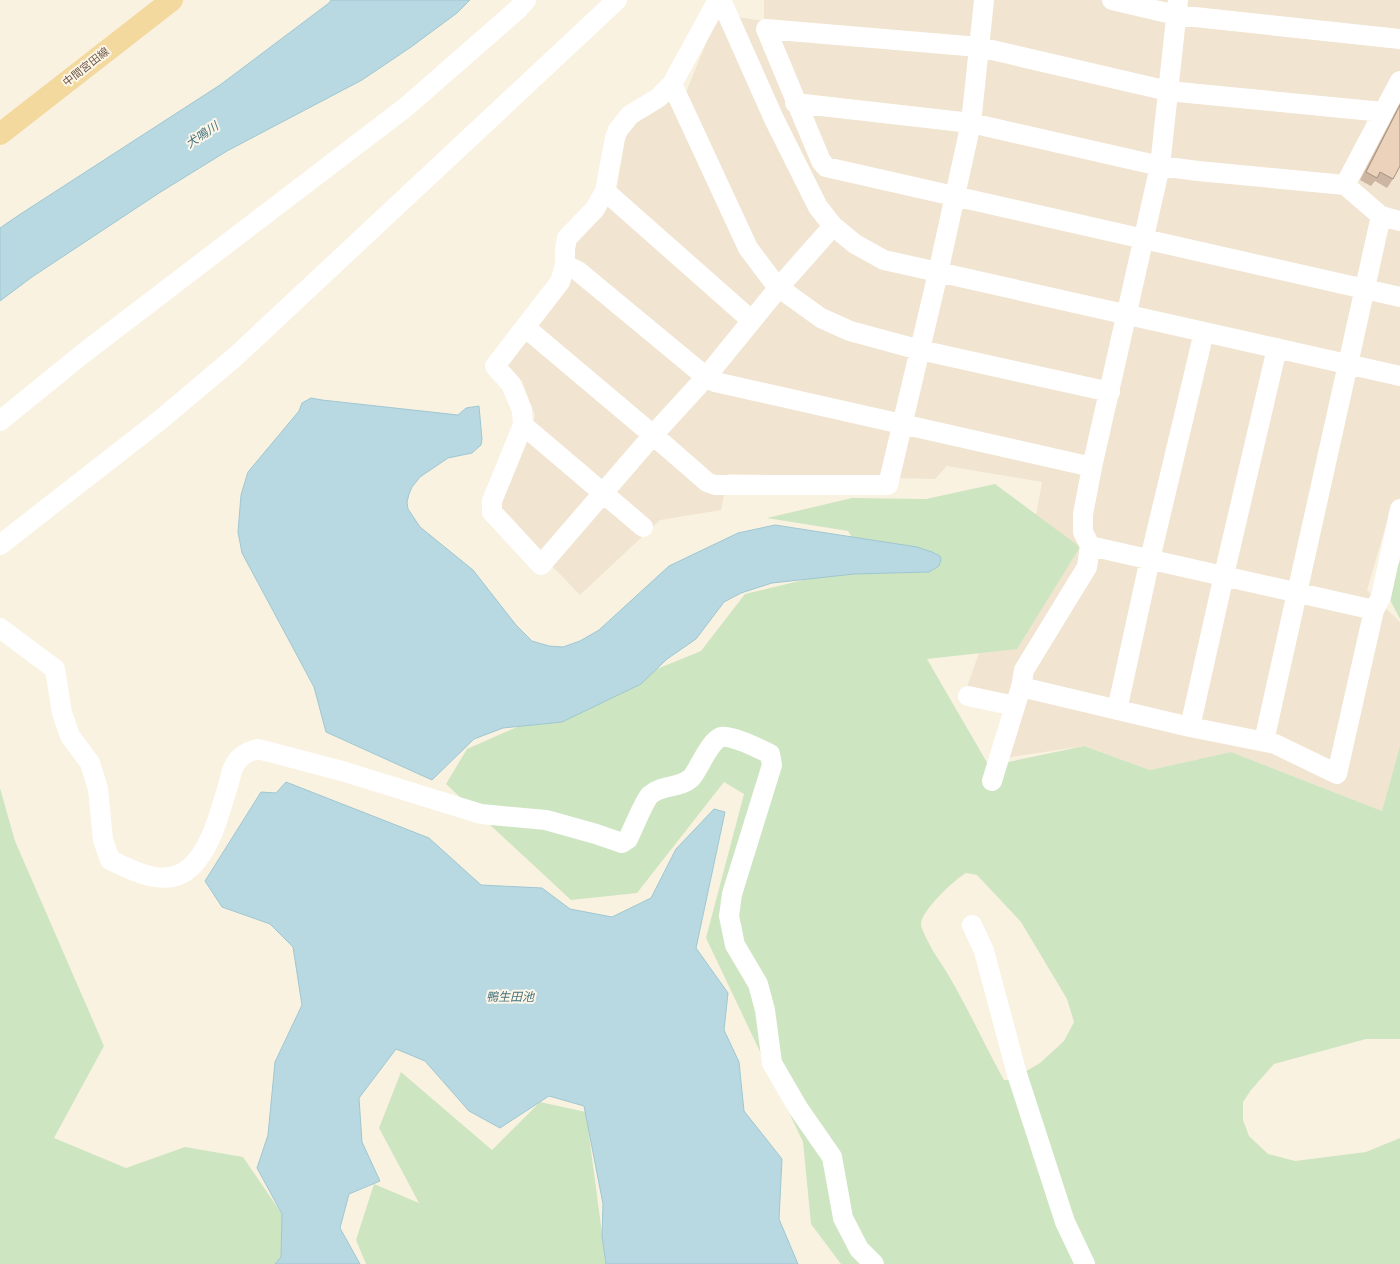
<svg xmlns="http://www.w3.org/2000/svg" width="1400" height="1264" viewBox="0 0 1400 1264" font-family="'Nunito Sans','Noto Sans JP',sans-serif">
	<rect width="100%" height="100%" fill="#faf2e1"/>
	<!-- residential -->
	<path fill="#f1e4d0" d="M764 0H1400V521L1386 525 1367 590 1400 622V746L1382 811 1231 752 1150 770 1084 746 1004 758 1017 700 967 687 979 653 1017 648 1079 547 1036 515 1042 482 947 466 935 479 728 474 721 510 660 520 580 595 498 510 535 416 522 381 503 366 569 249 616 194 627 125 687 90 718 14 764 21Z"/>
	<!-- green -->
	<path fill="#cee5c1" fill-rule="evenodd" d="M995 484 1080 547 1017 649 927 659 989 766 1084 746 1150 770 1231 752 1382 811 1400 746V1039H1366L1274 1064 1251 1090 1243 1102V1120L1249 1136 1268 1154 1295 1161 1366 1152 1400 1138V1264H841L811 1224 803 1142 706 938 744 794 724 782 637 893 571 900 446 784 467 749 544 715 701 651 745 594 869 564 848 531 767 518 852 498 926 499ZM966 873 977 875 1021 922 1067 999 1074 1022 1064 1041 1040 1063 1011 1080H1004C981 1039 963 996 937 957 933 951 921 930 921 924 921 911 955 879 966 873Z
		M1400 560V619L1388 596Z
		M0 788 15 841 104 1046 54 1138 126 1168 185 1147 243 1157 282 1214V1258L277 1264H0Z
		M401 1072 492 1150 540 1102 586 1112 606 1264H366L356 1240 374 1184 419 1203 379 1128Z"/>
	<!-- water -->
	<path fill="#b8d9e1" stroke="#9fc7d2" d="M331 0H470L457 13 411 47 362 80 227 151 159 193 32 277 0 301V228L19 215 220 85 329 3Z
		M311 398 322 400 458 415 466 408 479 406 482 439 481 445 472 453 448 458 420 477 412 487 409 494 407 502 408 509 420 527 473 570 516 625 532 641 549 646 563 647 580 641 599 630 669 566 738 533 775 525 917 547 932 552 940 556 941 560 939 566 929 572 854 574 772 583 741 593 724 602 696 639 667 659 641 684 562 722 503 728 474 739 432 780 326 732 314 687 242 553 238 532 241 495 248 472 299 411 302 403Z
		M286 782 429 838 481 885 542 888 570 909 612 917 651 898 676 849 714 809 725 812 696 948 728 993 724 1030 739 1062 744 1111 782 1159 779 1219 798 1264H606L602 1236 603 1204 584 1106 549 1096 500 1128 469 1111 425 1061 396 1049 359 1098 362 1142 380 1181 349 1194 340 1228 360 1264H275L281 1257 282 1214 257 1168 268 1135 275 1062 302 1005 293 947 270 924 222 907 205 881 261 792 276 793Z"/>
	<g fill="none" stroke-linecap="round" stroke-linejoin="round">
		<!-- minor -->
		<path stroke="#fff" stroke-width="20" d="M718 0 672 84 658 98 630 115 618 130 615 138 605 191 595 209 567 238 565 249V265L560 282 495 366 511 384 522 410 523 425 492 501V512L541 565 653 435 706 377 780 286 833 226
			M721 0 774 119 818 207 833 226 855 244 884 260 1400 376
			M1112 0 1176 15 1400 39
			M1178 0 1160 166 1092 467 1083 514V532L1090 546 1087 567 1024 670 1021 687 1190 727 1275 744 1337 774 1374 610 1381 597 1400 509
			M1400 81 1345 185 1381 216 1400 221
			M672 84 748 248 772 280 789 295 821 318 850 331 920 350 1110 392
			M795 103 971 123 1160 166 1198 171 1345 185
			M1383 112 1168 91 979 47 766 29 821 161 826 167 1400 297
			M605 191 751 320
			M565 265 578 271 706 377 715 382 1092 467
			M526 328 653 435 707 482 715 485H888L938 273 971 123 984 0
			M0 421 85 352 406 107 517 10 526 0
			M523 425 643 527
			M0 545 159 421 235 357 617 0
			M1090 546 1374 610
			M0 628 55 669 62 713 70 736 90 763 98 789 103 840 110 860C140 874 174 892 198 859 214 838 220 811 228 786 230 780 231 772 234 766 239 756 247 752 258 749L342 771 481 814 546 820 596 834 622 843 628 839C633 829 644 801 650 795 662 784 681 789 692 777 700 767 709 742 721 737 730 734 760 749 770 754L772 765 732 894 729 916 735 945 758 984 765 1010 772 1063 798 1108 832 1157 843 1218 859 1249 874 1264
			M968 696 1015 706
			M1117 710 1150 559 1204 332
			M1190 727 1224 575 1277 348
			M1264 741 1381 216
			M992 781 1021 687
			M972 925 984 951 1017 1074 1065 1222 1085 1264"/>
		<!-- major -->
		<path stroke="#f3d99e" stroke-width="22" d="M0 134 172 0"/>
	</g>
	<!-- wall -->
	<path fill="#ccb5a1" d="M1400 103V166L1393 179 1387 188 1375 181 1371 186 1360 180Z"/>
	<!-- building -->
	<path fill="#edd2bb" stroke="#a69383" d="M1400 105V166L1393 179 1380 172 1377 178 1366 172Z"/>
	<g text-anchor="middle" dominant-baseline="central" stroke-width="4" stroke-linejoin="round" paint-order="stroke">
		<!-- street labels -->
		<g font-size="11" fill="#6e594a" stroke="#fdf6e7">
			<text transform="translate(86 67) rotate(-38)">中間宮田線</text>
		</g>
		<!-- water labels -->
		<g font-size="12" font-style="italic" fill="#477480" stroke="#fdf6e7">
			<text transform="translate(202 135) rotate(-34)">犬鳴川</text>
			<text x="510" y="997">鴨生田池</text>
		</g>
	</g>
</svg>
